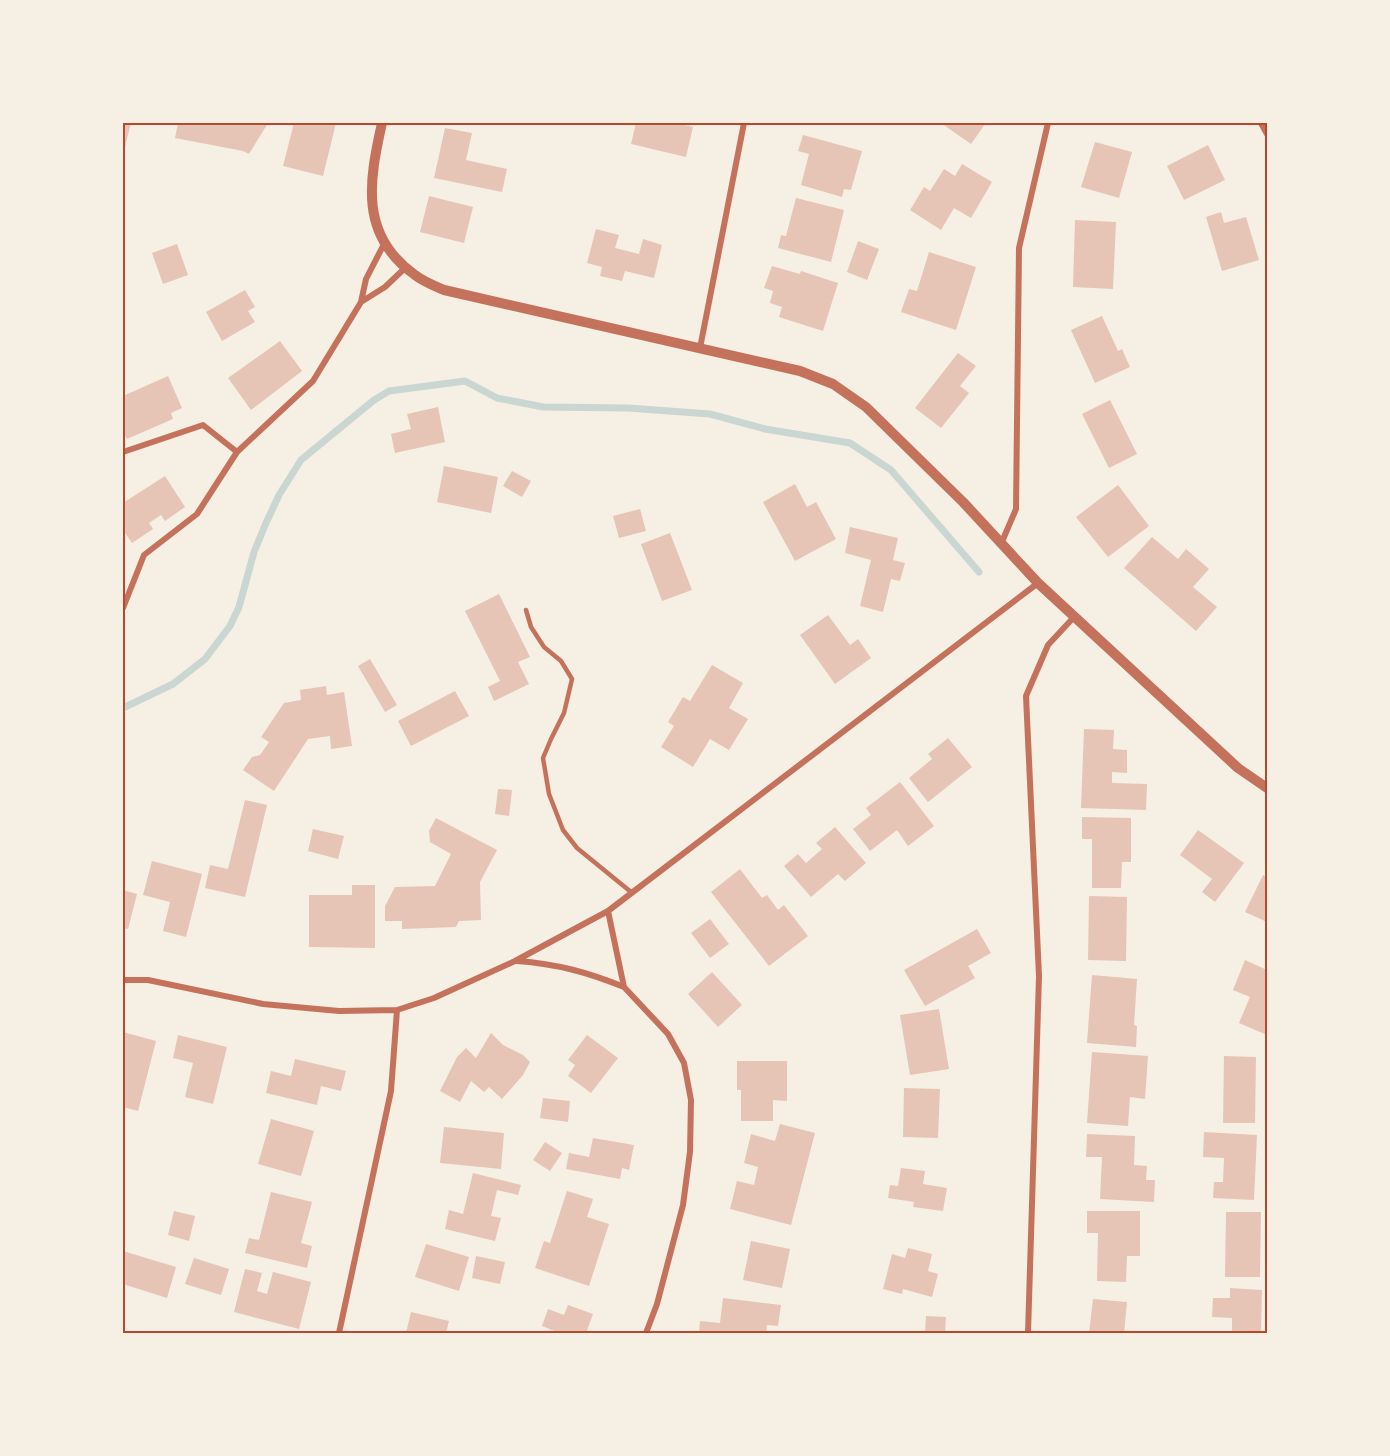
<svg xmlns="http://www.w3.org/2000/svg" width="1390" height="1456" viewBox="0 0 1390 1456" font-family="Signika,sans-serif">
	<rect width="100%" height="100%" fill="#f6efe4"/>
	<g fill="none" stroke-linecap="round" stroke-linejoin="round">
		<!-- stream -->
		<path stroke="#c9d6d2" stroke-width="7" d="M123 708 173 684 205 659 230 626 239 607 254 552 266 523 279 495 301 460 374 400 389 391 465 381 497 398 543 407 628 408 710 414 765 429 850 443 891 470 979 572"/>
	</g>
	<!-- building -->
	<path fill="#e6c5b7" d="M123 123H131L124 151H123Z
		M178 123H268L249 154 243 151 175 138Z
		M294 123H336L323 176 283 166Z
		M636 123H678L693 127 686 157 631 144Z
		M941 123H986L971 144Z
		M445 128 472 133 466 160 507 169 502 192 434 178Z
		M803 135 862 151 851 190 844 189 842 197 801 185 809 154 798 151Z
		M1095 142 1132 152 1119 198 1081 187Z
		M1208 145 1225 180 1184 200 1167 166Z
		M962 164 992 182 971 218 954 208 941 230 910 210 924 187 930 191 944 169 955 176Z
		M429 196 473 207 464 243 420 232Z
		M796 198 844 210 831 262 778 248 781 235 786 236Z
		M1221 212 1224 223 1246 217 1259 260 1222 271 1206 217Z
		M1075 220 1116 222 1113 289 1073 287Z
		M596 229 619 235 615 248 639 254 643 239 662 245 654 278 625 271 622 281 600 276 602 267 587 263Z
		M858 241 879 249 867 280 847 272Z
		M177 244 188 275 163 284 152 253Z
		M929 252 976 267 956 330 901 312 909 289 917 291Z
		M772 266 800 274 801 271 838 283 823 331 779 317 782 307 770 303 773 291 764 288Z
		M245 290 255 307 248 311 255 322 222 341 206 312Z
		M1102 316 1118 351 1122 349 1130 367 1095 383 1071 330Z
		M280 341 302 371 251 410 228 378Z
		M958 353 976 366 960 386 969 393 941 428 915 408Z
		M168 376 182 408 171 413 173 419 127 439 123 433V396Z
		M1110 400 1137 454 1109 468 1082 414Z
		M438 407 445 442 395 453 391 434 411 429 407 414Z
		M444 466 498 477 491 513 437 502Z
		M512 471 531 481 522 497 503 486Z
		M165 476 185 507 165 521 161 515 149 523 153 529 132 543 123 530V503Z
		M795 484 807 507 816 502 836 539 795 561 763 502Z
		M1118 485 1149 526 1108 557 1076 517Z
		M640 509 646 531 619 538 613 516Z
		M850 527 898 538 893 560 905 563 900 581 891 579 883 612 860 606 871 560 845 553Z
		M670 533 692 590 662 601 641 544Z
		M1152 537 1178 559 1186 549 1209 569 1193 587 1217 607 1196 631 1124 568Z
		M499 594 530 657 518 662 529 684 494 701 488 687 500 681 465 611Z
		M828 615 850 645 858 639 871 658 835 684 800 635Z
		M370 659 397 705 385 712 358 666Z
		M712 665 743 683 729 708 748 719 729 750 710 739 693 767 661 747 674 726 668 722 683 697 690 701Z
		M326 686 327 695 344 692 352 746 331 749 330 736 308 739 274 791 243 770 252 757 260 755 269 742 261 737 284 703 301 700 300 690Z
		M455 691 469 716 411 746 398 721Z
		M1084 729 1114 730 1113 749 1127 750V773L1112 772V783L1147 784 1146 810 1081 808Z
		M948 738 972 767 928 802 909 778 932 759 928 754Z
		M900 782 934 826 908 846 897 830 870 851 853 829 871 815 866 808Z
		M498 789 512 790 509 816 495 814Z
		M245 800 267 805 245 897 205 888 210 865 228 869Z
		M1082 817 1131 818V862H1122L1121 888H1092V839H1082Z
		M436 818 497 850 480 882 481 920 459 921 456 927 402 929V921H385V906L395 887 435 886 451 854 430 842 429 831Z
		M835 827 866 863 845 881 838 874 811 897 784 866 798 854 806 863 822 849 816 843Z
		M313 829 344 836 338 859 308 851Z
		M1198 830 1244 863 1215 902 1202 892 1212 879 1180 855Z
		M152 861 202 874 186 937 163 931 170 902 143 895Z
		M740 869 762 898 767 895 778 910 784 905 808 936 769 966 711 892Z
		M1263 875 1267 877V922L1245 912Z
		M352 885H375V948L309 947V895H352Z
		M123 890 137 894 128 929 123 928Z
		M1089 896 1127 897 1126 961 1088 960Z
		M710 919 729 944 710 958 691 933Z
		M977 929 991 953 968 966 975 978 925 1006 904 970Z
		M1245 960 1267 970V1035L1239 1023 1250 997 1233 990Z
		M712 972 742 1005 718 1027 688 994Z
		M1092 975 1137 979 1134 1025 1137 1026 1136 1047 1087 1043Z
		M939 1009 949 1069 910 1075 900 1015Z
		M123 1032 156 1041 138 1111 123 1107Z
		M491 1033 503 1045 523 1055 530 1062 523 1075 502 1099 489 1087 484 1092 471 1081 460 1102 440 1091 457 1057 466 1048 476 1058Z
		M178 1035 227 1047 213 1104 185 1097 193 1063 173 1058Z
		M587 1035 618 1058 591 1093 568 1076 575 1065 568 1060Z
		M1092 1052 1148 1056 1145 1099 1130 1097 1128 1126 1087 1123Z
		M1224 1056 1256 1057 1255 1123H1223Z
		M295 1059 346 1071 341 1091 321 1086 317 1105 266 1093 271 1071 291 1076Z
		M737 1061H787V1101L773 1100V1121H741V1090H737Z
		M904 1088 940 1089 938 1138 903 1137Z
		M543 1098 570 1101 568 1122 540 1118Z
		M271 1119 314 1131 301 1176 258 1164Z
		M780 1124 815 1133 791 1225 730 1209 737 1181 754 1185 758 1167 744 1163 751 1134 775 1141Z
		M444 1127 504 1133 501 1169 440 1163Z
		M1204 1132 1257 1135 1254 1200 1213 1198 1214 1182H1223L1224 1158 1203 1157Z
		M1087 1134 1135 1136 1134 1165 1147 1166 1146 1180H1155L1154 1202 1100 1199 1102 1157H1086Z
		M593 1138 634 1145 629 1170 622 1168 620 1179 566 1169 569 1153 589 1157Z
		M545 1142 562 1153 550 1171 533 1160Z
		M901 1168 925 1171 923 1184 947 1188 943 1211 913 1207 914 1202 888 1198 890 1185 898 1186Z
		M473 1173 521 1185 518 1195 497 1190 491 1216 501 1218 495 1241 445 1229 449 1210 463 1214Z
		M567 1191 593 1199 587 1217 609 1224 589 1286 535 1268 544 1241 550 1243Z
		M271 1192 312 1202 301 1243 312 1246 307 1268 245 1253 249 1238 259 1240Z
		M174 1211 195 1216 189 1241 168 1235Z
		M1087 1211H1140V1256H1127L1126 1282 1097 1281 1098 1233H1087Z
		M1226 1212H1261L1260 1277H1225Z
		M751 1241 790 1249 782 1288 743 1280Z
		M426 1244 469 1257 459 1291 415 1277Z
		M908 1248 932 1254 928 1271 938 1274 932 1297 903 1289 902 1294 883 1289 892 1254 905 1258Z
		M123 1251 176 1267 167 1298 123 1284Z
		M476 1256 505 1262 500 1284 472 1278Z
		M194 1258 229 1269 221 1295 185 1284Z
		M245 1269 262 1273 257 1291 267 1294 273 1272 311 1282 299 1329 234 1312Z
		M1230 1288 1262 1290 1261 1333H1232V1318L1212 1317 1213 1298H1230Z
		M723 1298 781 1305 778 1326 767 1325 766 1333H699L700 1321 720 1323Z
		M1093 1299 1127 1302 1124 1333H1089Z
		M568 1305 593 1314 586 1333H559L542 1326 548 1309 564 1315Z
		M411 1312 449 1321 446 1333H406Z
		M926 1316 946 1317 945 1333H925Z"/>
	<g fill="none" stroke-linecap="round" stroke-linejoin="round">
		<!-- service -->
		<path stroke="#c5725c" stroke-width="4.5" d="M526 610 531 627 544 647 561 661 572 679 564 713 551 739 543 758 549 794 563 830 577 848 631 892"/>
		<!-- minor -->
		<path stroke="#c5725c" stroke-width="6" d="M1261 123 1267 134
			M361 302 385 287 405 268
			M700 348 744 123
			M123 452 203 425 237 452
			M1001 544 1016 509 1019 248 1048 123
			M123 608 144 555 197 514 237 452 313 381 361 302 366 279 384 244
			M608 911 624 987 668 1034 684 1063 691 1100 690 1152 683 1205 657 1304 646 1333
			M517 961C557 964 587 972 624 987
			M123 980H148L263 1004 339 1011 397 1010 434 998 515 961 608 911 1038 583
			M339 1333 391 1091 397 1010
			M1028 1333 1039 976 1026 696 1048 645 1074 617"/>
		<!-- tertiary -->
		<path stroke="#c5725c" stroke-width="10" d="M382 123C369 181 359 235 415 275 424 282 435 286 444 290L800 371 833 384 866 407 963 502 1038 583 1238 768 1267 788"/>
	</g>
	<!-- border -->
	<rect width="1390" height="1456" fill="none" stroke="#f6efe4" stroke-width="249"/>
	<rect x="124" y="124" width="1142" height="1208" fill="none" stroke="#b5482f" stroke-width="2"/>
</svg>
